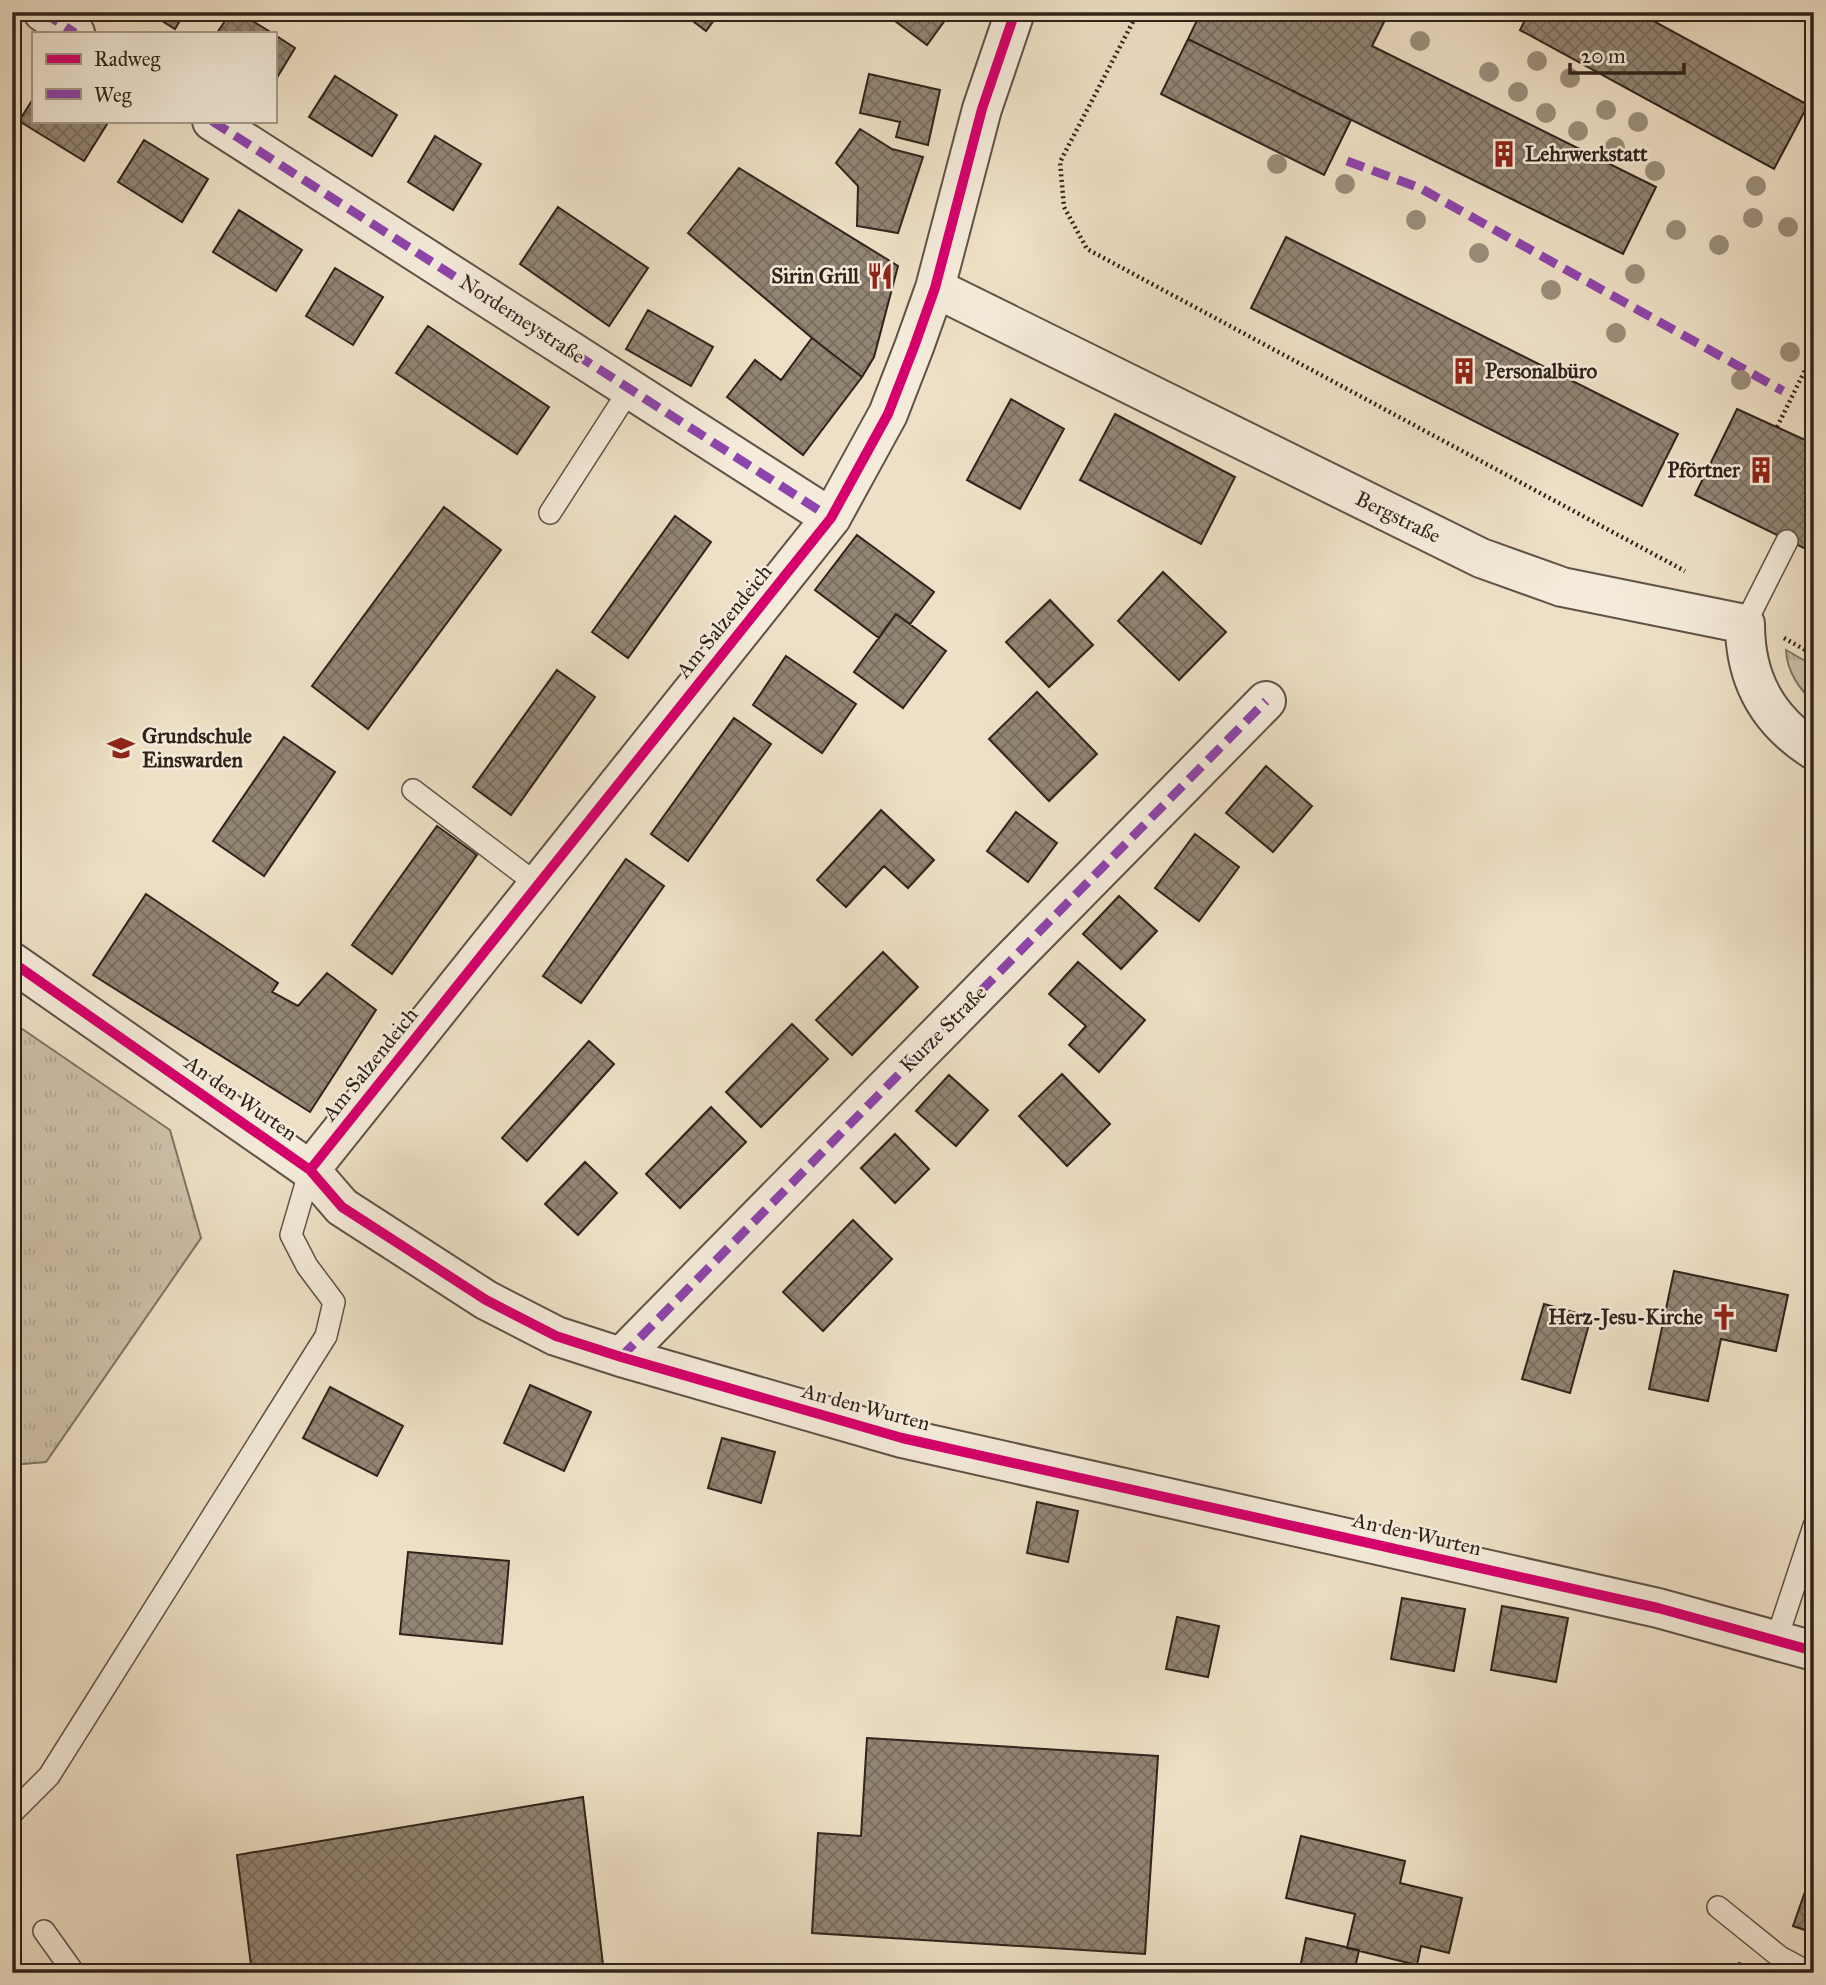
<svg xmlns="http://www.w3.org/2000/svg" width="1826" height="1985" viewBox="0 0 1826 1985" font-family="'IM FELL Great Primer',serif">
	<defs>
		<pattern id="grass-tufts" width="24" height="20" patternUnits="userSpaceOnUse" patternTransform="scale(1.75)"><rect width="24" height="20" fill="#cec0a9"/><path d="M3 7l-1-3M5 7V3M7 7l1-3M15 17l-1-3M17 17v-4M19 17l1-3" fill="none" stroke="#b1a591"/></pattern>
		<pattern id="building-cross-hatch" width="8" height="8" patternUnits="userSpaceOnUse" patternTransform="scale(1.75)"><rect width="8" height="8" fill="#928574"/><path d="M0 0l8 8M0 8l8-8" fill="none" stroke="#786c5e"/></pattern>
	</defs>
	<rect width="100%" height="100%" fill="#eee0c6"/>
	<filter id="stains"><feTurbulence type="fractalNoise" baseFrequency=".00286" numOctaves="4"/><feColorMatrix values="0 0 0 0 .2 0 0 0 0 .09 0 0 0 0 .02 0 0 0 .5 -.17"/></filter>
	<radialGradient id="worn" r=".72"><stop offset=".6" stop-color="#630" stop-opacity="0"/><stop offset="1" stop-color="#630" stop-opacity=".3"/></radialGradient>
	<!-- grass -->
	<path fill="url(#grass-tufts)" stroke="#7e7262" stroke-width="2" d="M1786 650 1814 666V703C1799 688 1787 672 1786 650Z
		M12 1022 170 1130 201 1238 46 1462 12 1465Z"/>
	<!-- building -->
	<path fill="url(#building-cross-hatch)" stroke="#2f231b" stroke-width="2" d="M148 12H185L175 29Z
		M231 12H238L272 33H217Z
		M681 12H720L706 31Z
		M883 12H951L927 45Z
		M1201 12H1389L1372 46 1656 187 1623 254 1188 39Z
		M1529 12H1637L1808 105 1774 169 1520 30Z
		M275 35 295 48 275 81Z
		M1188 39 1351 120 1324 175 1161 94Z
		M869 74 940 90 928 145 896 137 900 122 860 113Z
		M335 76 397 115 372 156 309 117Z
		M33 99V121H109L84 161 19 121Z
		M860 129 892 149 923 157 898 233 857 226 858 186 836 163Z
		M435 136 481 164 453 210 408 182Z
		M144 140 208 179 182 222 118 182Z
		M739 168 898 266 874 357 862 377 812 338 688 233Z
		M558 207 648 268 609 326 520 264Z
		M239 210 302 250 276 291 213 252Z
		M1286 237 1678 434 1642 506 1251 308Z
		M335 268 383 297 353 345 306 316Z
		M648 310 713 347 691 386 626 349Z
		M428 326 549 407 517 454 396 373Z
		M812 338 862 377 803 455 727 397 755 360 781 380Z
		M1011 399 1064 429 1020 509 967 480Z
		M1737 409 1814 444V553L1695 495Z
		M1115 414 1235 477 1201 544 1080 480Z
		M444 507 501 550 368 729 312 686Z
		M675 516 711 542 628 658 592 632Z
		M857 535 934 592 910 624 896 614 879 638 815 590Z
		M1163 572 1226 632 1179 680 1118 621Z
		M1050 600 1093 645 1049 687 1006 642Z
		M896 614 946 651 903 708 854 672Z
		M786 656 856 704 822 753 753 705Z
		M557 670 595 697 511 815 473 787Z
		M1037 692 1097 754 1049 801 989 739Z
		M734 718 771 744 688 861 651 834Z
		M284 737 335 772 264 876 213 841Z
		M1266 766 1312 806 1273 852 1226 813Z
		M881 810 934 860 908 888 884 866 846 907 817 880Z
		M1016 812 1057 843 1028 882 987 851Z
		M437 826 477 855 392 974 352 945Z
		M1195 834 1239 867 1199 921 1155 888Z
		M626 859 664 886 581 1003 543 976Z
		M146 894 278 983 272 992 298 1006 327 973 376 1010 310 1112 93 975Z
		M1119 896 1157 931 1121 969 1083 934Z
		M883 952 918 987 852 1055 816 1020Z
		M1078 962 1145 1020 1099 1072 1069 1045 1086 1026 1049 994Z
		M792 1024 828 1059 761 1127 726 1092Z
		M589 1041 614 1064 527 1161 502 1138Z
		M1062 1074 1110 1124 1067 1166 1019 1116Z
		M949 1075 988 1110 956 1146 916 1111Z
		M711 1107 746 1142 680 1208 646 1174Z
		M895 1134 929 1169 895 1203 861 1168Z
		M585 1162 617 1193 578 1235 545 1204Z
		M853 1220 892 1259 823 1331 783 1292Z
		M1674 1271 1788 1295 1776 1351 1721 1339 1708 1401 1649 1389Z
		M1544 1304 1591 1317 1570 1393 1522 1379Z
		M530 1385 591 1412 564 1471 504 1443Z
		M330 1387 403 1426 377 1476 303 1438Z
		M722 1438 775 1452 761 1503 708 1488Z
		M1037 1502 1078 1511 1068 1562 1027 1553Z
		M408 1552 509 1561 502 1644 400 1634Z
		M1402 1598 1465 1609 1454 1671 1391 1659Z
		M1502 1606 1568 1618 1556 1682 1491 1670Z
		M1177 1617 1219 1626 1208 1677 1166 1669Z
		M867 1738 1158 1756 1145 1954 812 1933 818 1833 861 1836Z
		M583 1797 604 1973H252L237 1855Z
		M1301 1836 1405 1861 1400 1883 1462 1898 1449 1953 1421 1946 1417 1965 1347 1948 1355 1914 1286 1898Z
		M1814 1866V1933L1793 1926Z
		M1306 1938 1359 1950 1354 1973H1299Z
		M1739 1963 1762 1973H1735Z
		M700 1966 821 1973H700Z"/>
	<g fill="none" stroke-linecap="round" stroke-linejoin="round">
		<defs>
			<path id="service" d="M550 513 630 389
				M1745 624 1787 541
				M413 790 538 885
				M1776 1641 1814 1526
				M12 1813 49 1776 326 1336 334 1302 307 1266 291 1235 310 1170
				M1718 1907 1780 1957 1810 1973
				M44 1931 74 1973"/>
			<path id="minor" d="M43 12 75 33
				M212 121 831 518
				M935 288 1481 558 1562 587 1745 624C1745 679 1767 720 1814 750
				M12 962 310 1170 342 1207 486 1300 556 1336 621 1357 902 1438 1658 1608 1814 1651
				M310 1170 831 518 888 414 914 347 935 288 982 109 1015 12
				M621 1357 1266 701"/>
		</defs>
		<!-- service casing -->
		<use href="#service" stroke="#5f5246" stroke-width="24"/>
		<!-- minor casing -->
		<use href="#minor" stroke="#5f5246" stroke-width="42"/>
		<!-- path -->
		<path stroke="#2f231b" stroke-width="4.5" stroke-dasharray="2 3.5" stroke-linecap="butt" d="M1138 12 1060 162 1064 207 1087 249 1685 571
			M1777 427 1814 352
			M1784 638 1814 655"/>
		<!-- service -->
		<use href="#service" stroke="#f4ebda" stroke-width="21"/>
		<!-- minor -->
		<use href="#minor" stroke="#f4ebda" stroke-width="38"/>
		<!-- quiet -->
		<path stroke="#8e44ad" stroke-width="9" stroke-dasharray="18 9" stroke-linecap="butt" d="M43 12 75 33
			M212 121 831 518
			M1347 161 1420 188 1783 391
			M621 1357 1266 701"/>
		<defs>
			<path id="cycleway" d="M12 962 310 1170 342 1207 486 1300 556 1336 621 1357 902 1438 1658 1608 1814 1651
				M310 1170 831 518 888 414 914 347 935 288 982 109 1015 12"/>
		</defs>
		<!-- cycleway casing -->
		<use href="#cycleway" stroke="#f4ebda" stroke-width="15"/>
		<!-- cycleway -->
		<use href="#cycleway" stroke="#d6006c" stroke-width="10"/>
	</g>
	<!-- trees -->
	<g fill="#9b8e7b">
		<circle cx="1420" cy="41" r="10"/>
		<circle cx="1537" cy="61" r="10"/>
		<circle cx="1489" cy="72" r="10"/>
		<circle cx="1570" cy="78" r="10"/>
		<circle cx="1518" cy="92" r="10"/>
		<circle cx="1606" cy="110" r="10"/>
		<circle cx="1546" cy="113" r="10"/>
		<circle cx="1638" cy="122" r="10"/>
		<circle cx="1578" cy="131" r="10"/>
		<circle cx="1615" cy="147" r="10"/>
		<circle cx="1277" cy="164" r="10"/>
		<circle cx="1655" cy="171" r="10"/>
		<circle cx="1345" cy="184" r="10"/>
		<circle cx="1756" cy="186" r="10"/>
		<circle cx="1753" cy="218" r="10"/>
		<circle cx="1416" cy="220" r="10"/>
		<circle cx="1788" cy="227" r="10"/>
		<circle cx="1676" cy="230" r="10"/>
		<circle cx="1719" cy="245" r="10"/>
		<circle cx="1479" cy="253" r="10"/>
		<circle cx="1635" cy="274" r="10"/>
		<circle cx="1551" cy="290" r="10"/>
		<circle cx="1616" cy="333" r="10"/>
		<circle cx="1790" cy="352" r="10"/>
		<circle cx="1741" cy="380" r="10"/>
	</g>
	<!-- icons -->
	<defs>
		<symbol id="building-bare" viewBox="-9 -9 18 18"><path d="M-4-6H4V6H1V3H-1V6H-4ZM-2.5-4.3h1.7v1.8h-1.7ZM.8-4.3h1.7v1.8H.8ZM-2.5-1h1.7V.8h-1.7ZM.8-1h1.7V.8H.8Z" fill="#8f2418" stroke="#f4ebda" stroke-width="2.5" paint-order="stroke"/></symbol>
		<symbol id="restaurant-bare" viewBox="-9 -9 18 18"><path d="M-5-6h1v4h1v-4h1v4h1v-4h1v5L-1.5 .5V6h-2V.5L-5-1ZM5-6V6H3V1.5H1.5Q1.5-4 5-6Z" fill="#8f2418" stroke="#f4ebda" stroke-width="2.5" paint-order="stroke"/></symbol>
		<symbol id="school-bare" viewBox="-9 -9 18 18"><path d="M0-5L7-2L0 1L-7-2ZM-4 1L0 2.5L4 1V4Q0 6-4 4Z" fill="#8f2418" stroke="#f4ebda" stroke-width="2.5" paint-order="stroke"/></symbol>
		<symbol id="church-bare" viewBox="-9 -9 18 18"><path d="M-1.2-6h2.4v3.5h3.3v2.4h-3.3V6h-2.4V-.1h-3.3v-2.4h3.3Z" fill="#8f2418" stroke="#f4ebda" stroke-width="2.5" paint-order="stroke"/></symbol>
	</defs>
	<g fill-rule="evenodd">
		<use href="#building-bare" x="1485" y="135" width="38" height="38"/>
		<use href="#restaurant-bare" x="861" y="257" width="38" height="38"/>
		<use href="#building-bare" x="1445" y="352" width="38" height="38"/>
		<use href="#building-bare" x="1742" y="451" width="38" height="38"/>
		<use href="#school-bare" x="102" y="729" width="38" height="38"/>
		<use href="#church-bare" x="1705" y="1298" width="38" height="38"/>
	</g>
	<g text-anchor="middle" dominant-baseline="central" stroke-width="5" stroke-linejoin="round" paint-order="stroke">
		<!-- poi labels -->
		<g font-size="21" font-weight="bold" fill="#2f231b" stroke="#f4ebda" text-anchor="start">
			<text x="1525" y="154">Lehrwerkstatt</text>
			<text x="859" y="276" text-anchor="end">Sirin Grill</text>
			<text x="1485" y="371">Personalbüro</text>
			<text x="1740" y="470" text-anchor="end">Pförtner</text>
			<text x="142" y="736">Grundschule<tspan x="142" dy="24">Einswarden</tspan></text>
			<text x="1703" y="1317" text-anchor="end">Herz-Jesu-Kirche</text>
		</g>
		<!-- street labels -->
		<g font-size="21" fill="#2f231b" stroke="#f4ebda">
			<text transform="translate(522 319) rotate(33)">Norderneystraße</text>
			<text transform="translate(1398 517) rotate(26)">Bergstraße</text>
			<text transform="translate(724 621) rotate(-51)">Am Salzendeich</text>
			<text transform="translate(943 1029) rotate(-45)">Kurze Straße</text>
			<text transform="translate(370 1064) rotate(-51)">Am Salzendeich</text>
			<text transform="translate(241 1098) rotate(35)">An den Wurten</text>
			<text transform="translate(866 1407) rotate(15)">An den Wurten</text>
			<text transform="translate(1417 1534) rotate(13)">An den Wurten</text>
		</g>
	</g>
	<!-- margin -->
	<rect width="1826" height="1985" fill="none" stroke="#eee0c6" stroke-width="42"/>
	<rect x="14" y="14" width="1798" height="1957" fill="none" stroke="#2f231b" stroke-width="3.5"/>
	<rect x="21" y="21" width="1784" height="1943" fill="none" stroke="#2f231b" stroke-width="2"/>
	<!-- legend -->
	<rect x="32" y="32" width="245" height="91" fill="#f4ebda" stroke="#a59b8e" stroke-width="2"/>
	<rect x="46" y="54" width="35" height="10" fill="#d6006c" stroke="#a59b8e" stroke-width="2"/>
	<text x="94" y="66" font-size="21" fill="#2f231b">Radweg</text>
	<rect x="46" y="89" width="35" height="10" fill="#8e44ad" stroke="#a59b8e" stroke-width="2"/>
	<text x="94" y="102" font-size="21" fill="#2f231b">Weg</text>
	<!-- scale -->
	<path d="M1570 63v10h114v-10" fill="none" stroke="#2f231b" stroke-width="3.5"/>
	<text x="1581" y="63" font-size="21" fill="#2f231b" stroke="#f4ebda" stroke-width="5" paint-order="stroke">20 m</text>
	<rect width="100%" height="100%" filter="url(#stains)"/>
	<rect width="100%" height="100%" fill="url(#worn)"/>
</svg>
